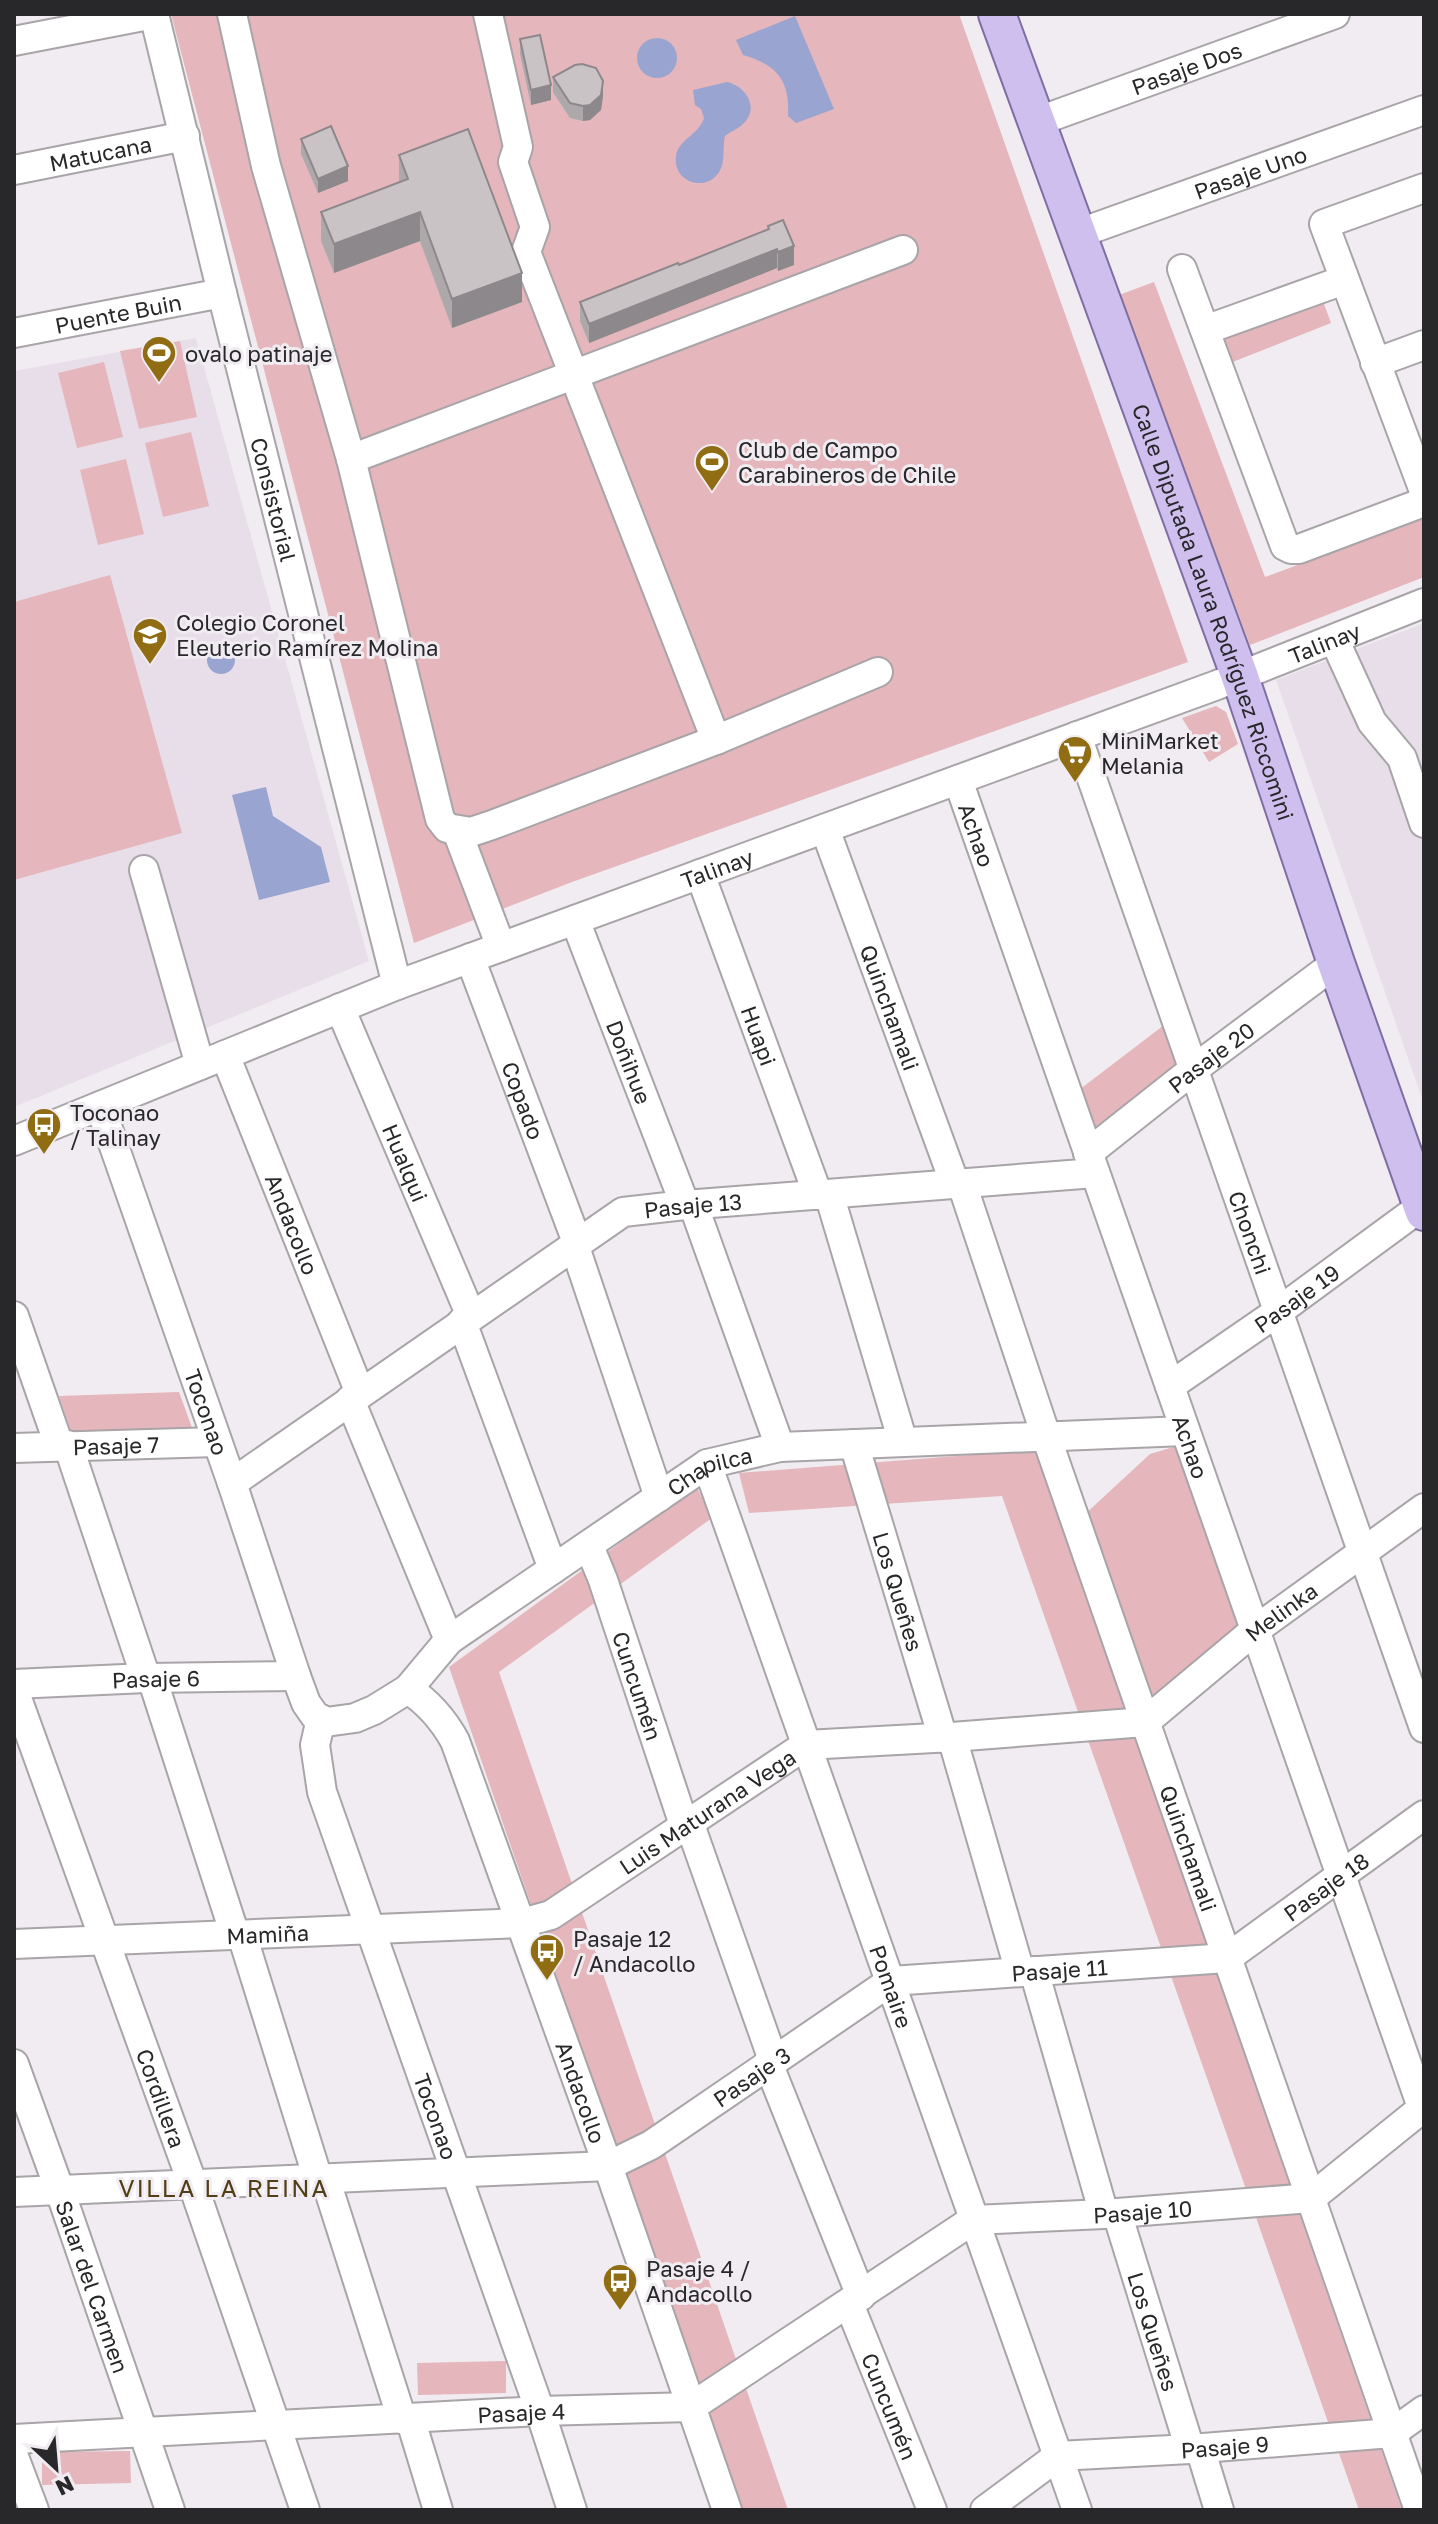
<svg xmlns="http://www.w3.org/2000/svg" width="1438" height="2524" viewBox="0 0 1438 2524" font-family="'Golos Text',sans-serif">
	<rect width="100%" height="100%" fill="#f0ecf1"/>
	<!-- built -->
	<path fill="#e8dee9" d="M196 338 369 961 14 1107V371Z
		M1424 623V1104L1276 680Z"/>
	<!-- green -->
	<path fill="#e5b6bb" d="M171 14H959L1188 662 572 882 414 943Z
		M1154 282 1265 577 1424 518V577L1250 645 1119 295Z
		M1320 293 1331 323 1225 365 1213 334Z
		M180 341 197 417 139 429 120 351Z
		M104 362 123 437 77 448 58 373Z
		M191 432 209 506 163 517 145 443Z
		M126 459 144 534 98 545 80 470Z
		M110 575 182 833 14 880V602Z
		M1216 706 1226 712 1238 744 1209 762 1182 718Z
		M1168 1022 1185 1068 1092 1143 1075 1093Z
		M179 1392 195 1436 73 1437 59 1396Z
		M1177 1446 1245 1629 1151 1704 1082 1517 1150 1454Z
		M1035 1450 1402 2510H1359L1002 1496 749 1513 739 1473Z
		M697 1487 712 1518 499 1672 788 2510H740L449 1667Z
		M506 2361V2393L418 2395 417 2363Z
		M130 2451 131 2483 42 2485V2452Z"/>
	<!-- water -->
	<path fill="#99a4d1" d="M795 16 834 109 796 123 788 116C790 80 777 65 743 55L736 40Z
		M637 58a20 20 0 1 1 40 0a20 20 0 1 1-40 0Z
		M727 82C746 86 760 108 743 124 738 129 731 131 725 136 722 147 726 162 719 172 706 193 673 182 676 157 677 140 699 135 704 118L701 109 695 105 693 90Z
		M207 660a14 14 0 1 1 28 0a14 14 0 1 1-28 0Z
		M266 787 273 816 321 847 330 882 259 900 232 795Z"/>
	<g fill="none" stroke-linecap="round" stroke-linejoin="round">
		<defs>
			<g id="minor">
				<path id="s1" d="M154 14 222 293 397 985"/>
				<path d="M232 14 266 166 351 459 440 819 447 828 471 832 492 825 716 740 878 672"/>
				<path d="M488 14 518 147 513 162 535 227 526 252 716 740"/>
				<path d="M14 41 154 14"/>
				<path id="s2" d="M1036 122 1335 14"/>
				<path id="s3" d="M14 170 185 136"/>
				<path d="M1424 188 1324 224 1424 491"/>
				<path id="s4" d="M1077 234 1424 110"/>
				<path d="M1182 269 1285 546 1291 549H1299L1424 502"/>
				<path d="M1205 330 1344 280"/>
				<path id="s5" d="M14 333 222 293"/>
				<path d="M1375 363 1424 345"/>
				<path d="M351 459 903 250"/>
				<path d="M1334 639 1372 722 1402 758 1424 823"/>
				<path id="s6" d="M1077 736 1424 1728"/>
				<path id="s7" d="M958 780 1424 2113"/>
				<path id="s8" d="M825 829 955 1184"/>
				<path d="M457 831 501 947"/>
				<path d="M144 870 200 1065"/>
				<path id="s9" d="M700 874 818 1195"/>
				<path id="s10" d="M575 920 685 1205"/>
				<path id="s11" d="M470 958 577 1242"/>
				<path id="s12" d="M340 1008 471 1316"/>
				<path id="s13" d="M225 1055 360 1393"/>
				<path id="s14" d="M100 1106 232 1483 296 1676 306 1703 315 1716 326 1722 355 1718 374 1710 408 1689 449 1640 707 1464 780 1447 1185 1431"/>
				<path id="s15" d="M14 1141 397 985 1217 685 1424 603"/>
				<path id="s16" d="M1088 1153 1194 1069 1336 963"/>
				<path id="s17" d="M962 1184 1046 1436 1419 2510"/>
				<path d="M829 1194 903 1442"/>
				<path d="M693 1204 780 1447"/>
				<path d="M574 1244 659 1497"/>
				<path d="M14 1316 59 1445"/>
				<path d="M462 1322 553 1569"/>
				<path id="s18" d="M1170 1386 1279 1311 1422 1206"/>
				<path d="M350 1400 449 1640"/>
				<path id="s19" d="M854 1444 943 1738"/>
				<path d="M68 1445 146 1678"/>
				<path id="s20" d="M14 1448 217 1442"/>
				<path id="s21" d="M707 1464 1077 2510"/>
				<path id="s22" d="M232 1483 623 1212 685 1205 1095 1173"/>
				<path id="s23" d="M589 1546 603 1580 684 1825"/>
				<path d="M152 1678 235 1935"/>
				<path id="s24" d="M14 1684 146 1678 296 1676"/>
				<path id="s25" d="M408 1689C429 1703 443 1719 455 1741L608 2166 727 2510"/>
				<path id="s26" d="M14 1690 193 2185 305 2510"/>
				<path id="s27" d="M321 1719 315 1745 322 1792 540 2411 572 2510"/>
				<path d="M952 1737 1020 1972"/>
				<path d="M689 1822 773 2060"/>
				<path d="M242 1935 318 2179"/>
				<path id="s28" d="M14 1944 522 1923 551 1915 806 1745 952 1737 1145 1722 1255 1630 1424 1508"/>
				<path d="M1034 1971 1104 2214"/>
				<path d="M768 2063 861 2296"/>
				<path id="s29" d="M14 2064 60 2191 170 2510"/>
				<path d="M325 2178 402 2419"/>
				<path id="s30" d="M14 2192 608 2166 651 2145 891 1981 1227 1958 1424 1815"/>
				<path id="s31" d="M1117 2213 1190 2449"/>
				<path id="s32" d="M849 2304 932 2510"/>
				<path d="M410 2418 438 2510"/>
				<path id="s33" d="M14 2439 540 2411 691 2407 973 2220 1104 2214 1311 2198 1424 2107"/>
				<path d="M1200 2448 1219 2510"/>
				<path d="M14 2457 34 2510"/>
				<path id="s34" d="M985 2510 1058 2456 1190 2449 1392 2433 1424 2410"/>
			</g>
			<g id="major">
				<path id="s35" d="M997 14 1240 677 1336 963 1424 1212"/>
			</g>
		</defs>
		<!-- minor casing -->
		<use href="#minor" stroke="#a8a4a8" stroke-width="32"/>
		<!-- major casing -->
		<use href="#major" stroke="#7f6ea3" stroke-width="40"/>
		<!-- minor -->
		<use href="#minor" stroke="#fff" stroke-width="28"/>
		<!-- major -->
		<use href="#major" stroke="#cebfef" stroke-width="36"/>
	</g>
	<!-- wall -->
	<path fill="#ada8aa" d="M520 39 551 100 531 105 520 54Z
		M553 77 603 96 601 110 590 120 583 121 570 118 553 92Z
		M301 139 348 181 318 193 301 154Z
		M399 155 522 302 452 328 420 241 334 273 321 241V212L399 182Z
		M768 226 794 265 778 271 777 268 589 343 580 321V302L679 265 768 229Z"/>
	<!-- shaded-wall -->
	<path fill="#8d888b" d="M603 81V96L601 110 590 120 583 121V106Z
		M551 85V100L531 105V90Z
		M348 166V181L318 193V179Z
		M420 212V241L334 273V244Z
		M794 246V265L778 271V252Z
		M777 249V268L589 343V324Z
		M522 273V302L452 328V299Z"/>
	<!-- building -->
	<path fill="#c9c3c6" stroke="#8d888b" stroke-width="2" d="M540 35 551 85 531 90 520 39Z
		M582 64 596 68 603 81 601 95 590 105 583 106 570 103 553 77 575 65Z
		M331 126 348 166 318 179 301 139Z
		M468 129 522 273 452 299 420 212 334 244 321 212 408 179 399 155Z
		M783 220 794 246 778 252 777 249 589 324 580 302 678 263 679 265 769 229 768 226Z"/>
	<!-- icons -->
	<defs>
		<symbol id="stadium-pin" viewBox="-11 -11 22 30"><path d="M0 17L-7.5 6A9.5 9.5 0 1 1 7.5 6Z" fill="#906d13" stroke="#f0ecf1"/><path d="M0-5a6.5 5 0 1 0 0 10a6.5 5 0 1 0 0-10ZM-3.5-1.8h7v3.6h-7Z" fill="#fff"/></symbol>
		<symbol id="school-pin" viewBox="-11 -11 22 30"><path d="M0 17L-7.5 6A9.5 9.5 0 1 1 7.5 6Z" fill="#906d13" stroke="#f0ecf1"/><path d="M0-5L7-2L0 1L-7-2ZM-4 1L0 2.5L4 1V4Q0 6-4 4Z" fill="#fff"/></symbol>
		<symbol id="supermarket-pin" viewBox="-11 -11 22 30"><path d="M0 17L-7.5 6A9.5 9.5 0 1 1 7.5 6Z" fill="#906d13" stroke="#f0ecf1"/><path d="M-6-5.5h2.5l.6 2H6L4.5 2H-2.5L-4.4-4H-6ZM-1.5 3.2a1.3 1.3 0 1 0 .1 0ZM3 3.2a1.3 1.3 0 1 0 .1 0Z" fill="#fff"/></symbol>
		<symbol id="bus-pin" viewBox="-11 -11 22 30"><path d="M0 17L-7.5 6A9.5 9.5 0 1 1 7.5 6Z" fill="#906d13" stroke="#f0ecf1"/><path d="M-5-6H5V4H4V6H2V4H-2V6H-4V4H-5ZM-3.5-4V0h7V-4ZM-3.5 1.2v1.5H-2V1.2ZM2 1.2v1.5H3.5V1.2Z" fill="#fff"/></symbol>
	</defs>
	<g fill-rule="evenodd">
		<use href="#stadium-pin" x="139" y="333" width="40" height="54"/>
		<use href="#stadium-pin" x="692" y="442" width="40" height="54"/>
		<use href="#school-pin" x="130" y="615" width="40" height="54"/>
		<use href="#supermarket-pin" x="1055" y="733" width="40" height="54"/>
		<use href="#bus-pin" x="24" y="1105" width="40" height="54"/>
		<use href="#bus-pin" x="527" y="1931" width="40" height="54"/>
		<use href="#bus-pin" x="600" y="2261" width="40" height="54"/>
	</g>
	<g text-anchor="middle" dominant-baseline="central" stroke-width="6" stroke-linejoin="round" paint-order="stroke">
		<!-- street labels -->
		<g font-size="22" fill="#282729" stroke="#f0ecf1">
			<text stroke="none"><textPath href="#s2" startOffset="160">Pasaje Dos</textPath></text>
			<text stroke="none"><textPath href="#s3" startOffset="88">Matucana</textPath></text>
			<text stroke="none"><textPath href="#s4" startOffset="184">Pasaje Uno</textPath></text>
			<text stroke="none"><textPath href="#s5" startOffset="106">Puente Buin</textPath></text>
			<text stroke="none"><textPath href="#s1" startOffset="500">Consistorial</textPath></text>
			<text stroke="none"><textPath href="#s35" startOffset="636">Calle Diputada Laura Rodríguez Riccomini</textPath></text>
			<text stroke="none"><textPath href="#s15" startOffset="1402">Talinay</textPath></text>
			<text stroke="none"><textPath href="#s7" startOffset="58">Achao</textPath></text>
			<text stroke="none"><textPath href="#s15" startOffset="754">Talinay</textPath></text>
			<text stroke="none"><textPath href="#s8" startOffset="190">Quinchamali</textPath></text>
			<text stroke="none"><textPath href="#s9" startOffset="172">Huapi</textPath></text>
			<text stroke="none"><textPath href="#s16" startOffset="156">Pasaje 20</textPath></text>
			<text stroke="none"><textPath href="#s10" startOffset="152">Doñihue</textPath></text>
			<text stroke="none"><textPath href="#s11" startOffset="152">Copado</textPath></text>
			<text stroke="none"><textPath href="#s12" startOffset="168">Hualqui</textPath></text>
			<text stroke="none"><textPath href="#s22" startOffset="546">Pasaje 13</textPath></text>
			<text stroke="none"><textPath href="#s13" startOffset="182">Andacollo</textPath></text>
			<text stroke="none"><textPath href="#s6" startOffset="526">Chonchi</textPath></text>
			<text stroke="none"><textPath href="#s18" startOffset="154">Pasaje 19</textPath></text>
			<text stroke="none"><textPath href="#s14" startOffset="324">Toconao</textPath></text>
			<text stroke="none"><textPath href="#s20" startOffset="102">Pasaje 7</textPath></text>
			<text stroke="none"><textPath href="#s7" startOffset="706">Achao</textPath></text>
			<text stroke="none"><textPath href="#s14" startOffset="1126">Chapilca</textPath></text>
			<text stroke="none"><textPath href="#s19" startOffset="154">Los Queñes</textPath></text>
			<text stroke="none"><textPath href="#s28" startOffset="1360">Melinka</textPath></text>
			<text stroke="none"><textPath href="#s24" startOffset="142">Pasaje 6</textPath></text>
			<text stroke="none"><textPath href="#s23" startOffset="148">Cuncumén</textPath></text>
			<text stroke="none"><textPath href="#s28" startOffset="726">Luis Maturana Vega</textPath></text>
			<text stroke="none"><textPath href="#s17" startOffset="702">Quinchamali</textPath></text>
			<text stroke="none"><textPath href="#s30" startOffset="1392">Pasaje 18</textPath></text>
			<text stroke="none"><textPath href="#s28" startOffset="254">Mamiña</textPath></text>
			<text stroke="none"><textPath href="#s30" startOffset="1102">Pasaje 11</textPath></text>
			<text stroke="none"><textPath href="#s21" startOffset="554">Pomaire</textPath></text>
			<text stroke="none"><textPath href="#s30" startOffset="764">Pasaje 3</textPath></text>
			<text stroke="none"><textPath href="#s25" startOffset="444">Andacollo</textPath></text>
			<text stroke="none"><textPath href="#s26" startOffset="434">Cordillera</textPath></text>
			<text stroke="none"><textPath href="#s27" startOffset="418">Toconao</textPath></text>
			<text stroke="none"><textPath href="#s33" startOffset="1186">Pasaje 10</textPath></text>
			<text stroke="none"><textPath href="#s29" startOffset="236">Salar del Carmen</textPath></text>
			<text stroke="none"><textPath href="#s31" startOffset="124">Los Queñes</textPath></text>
			<text stroke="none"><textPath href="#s32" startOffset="110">Cuncumén</textPath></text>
			<text stroke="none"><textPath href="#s33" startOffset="508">Pasaje 4</textPath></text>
			<text stroke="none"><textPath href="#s34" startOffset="258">Pasaje 9</textPath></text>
		</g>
		<!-- poi labels -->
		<g font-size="22" fill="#282729" stroke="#f0ecf1" text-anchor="start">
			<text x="185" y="353">ovalo patinaje</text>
			<text x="738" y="449">Club de Campo<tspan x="738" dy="25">Carabineros de Chile</tspan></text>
			<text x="176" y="622">Colegio Coronel<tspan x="176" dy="25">Eleuterio Ramírez Molina</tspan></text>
			<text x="1101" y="740">MiniMarket<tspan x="1101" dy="25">Melania</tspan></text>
			<text x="70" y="1112">Toconao<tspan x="70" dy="25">/ Talinay</tspan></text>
			<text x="573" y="1938">Pasaje 12<tspan x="573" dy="25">/ Andacollo</tspan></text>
			<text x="646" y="2268">Pasaje 4 /<tspan x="646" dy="25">Andacollo</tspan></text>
		</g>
		<!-- neighbourhood labels -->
		<g font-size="24" letter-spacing="2" fill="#513f18" stroke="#f0ecf1">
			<text x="224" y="2187">VILLA LA REINA</text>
		</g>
	</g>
	<!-- border -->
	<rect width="1438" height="2524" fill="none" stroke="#282729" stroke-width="32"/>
	<!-- north arrow -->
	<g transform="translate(56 2468) rotate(154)" stroke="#f0ecf1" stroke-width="6" paint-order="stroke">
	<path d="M0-6L14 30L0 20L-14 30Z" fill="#282729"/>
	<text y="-12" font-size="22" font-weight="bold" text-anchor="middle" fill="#282729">N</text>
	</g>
</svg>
